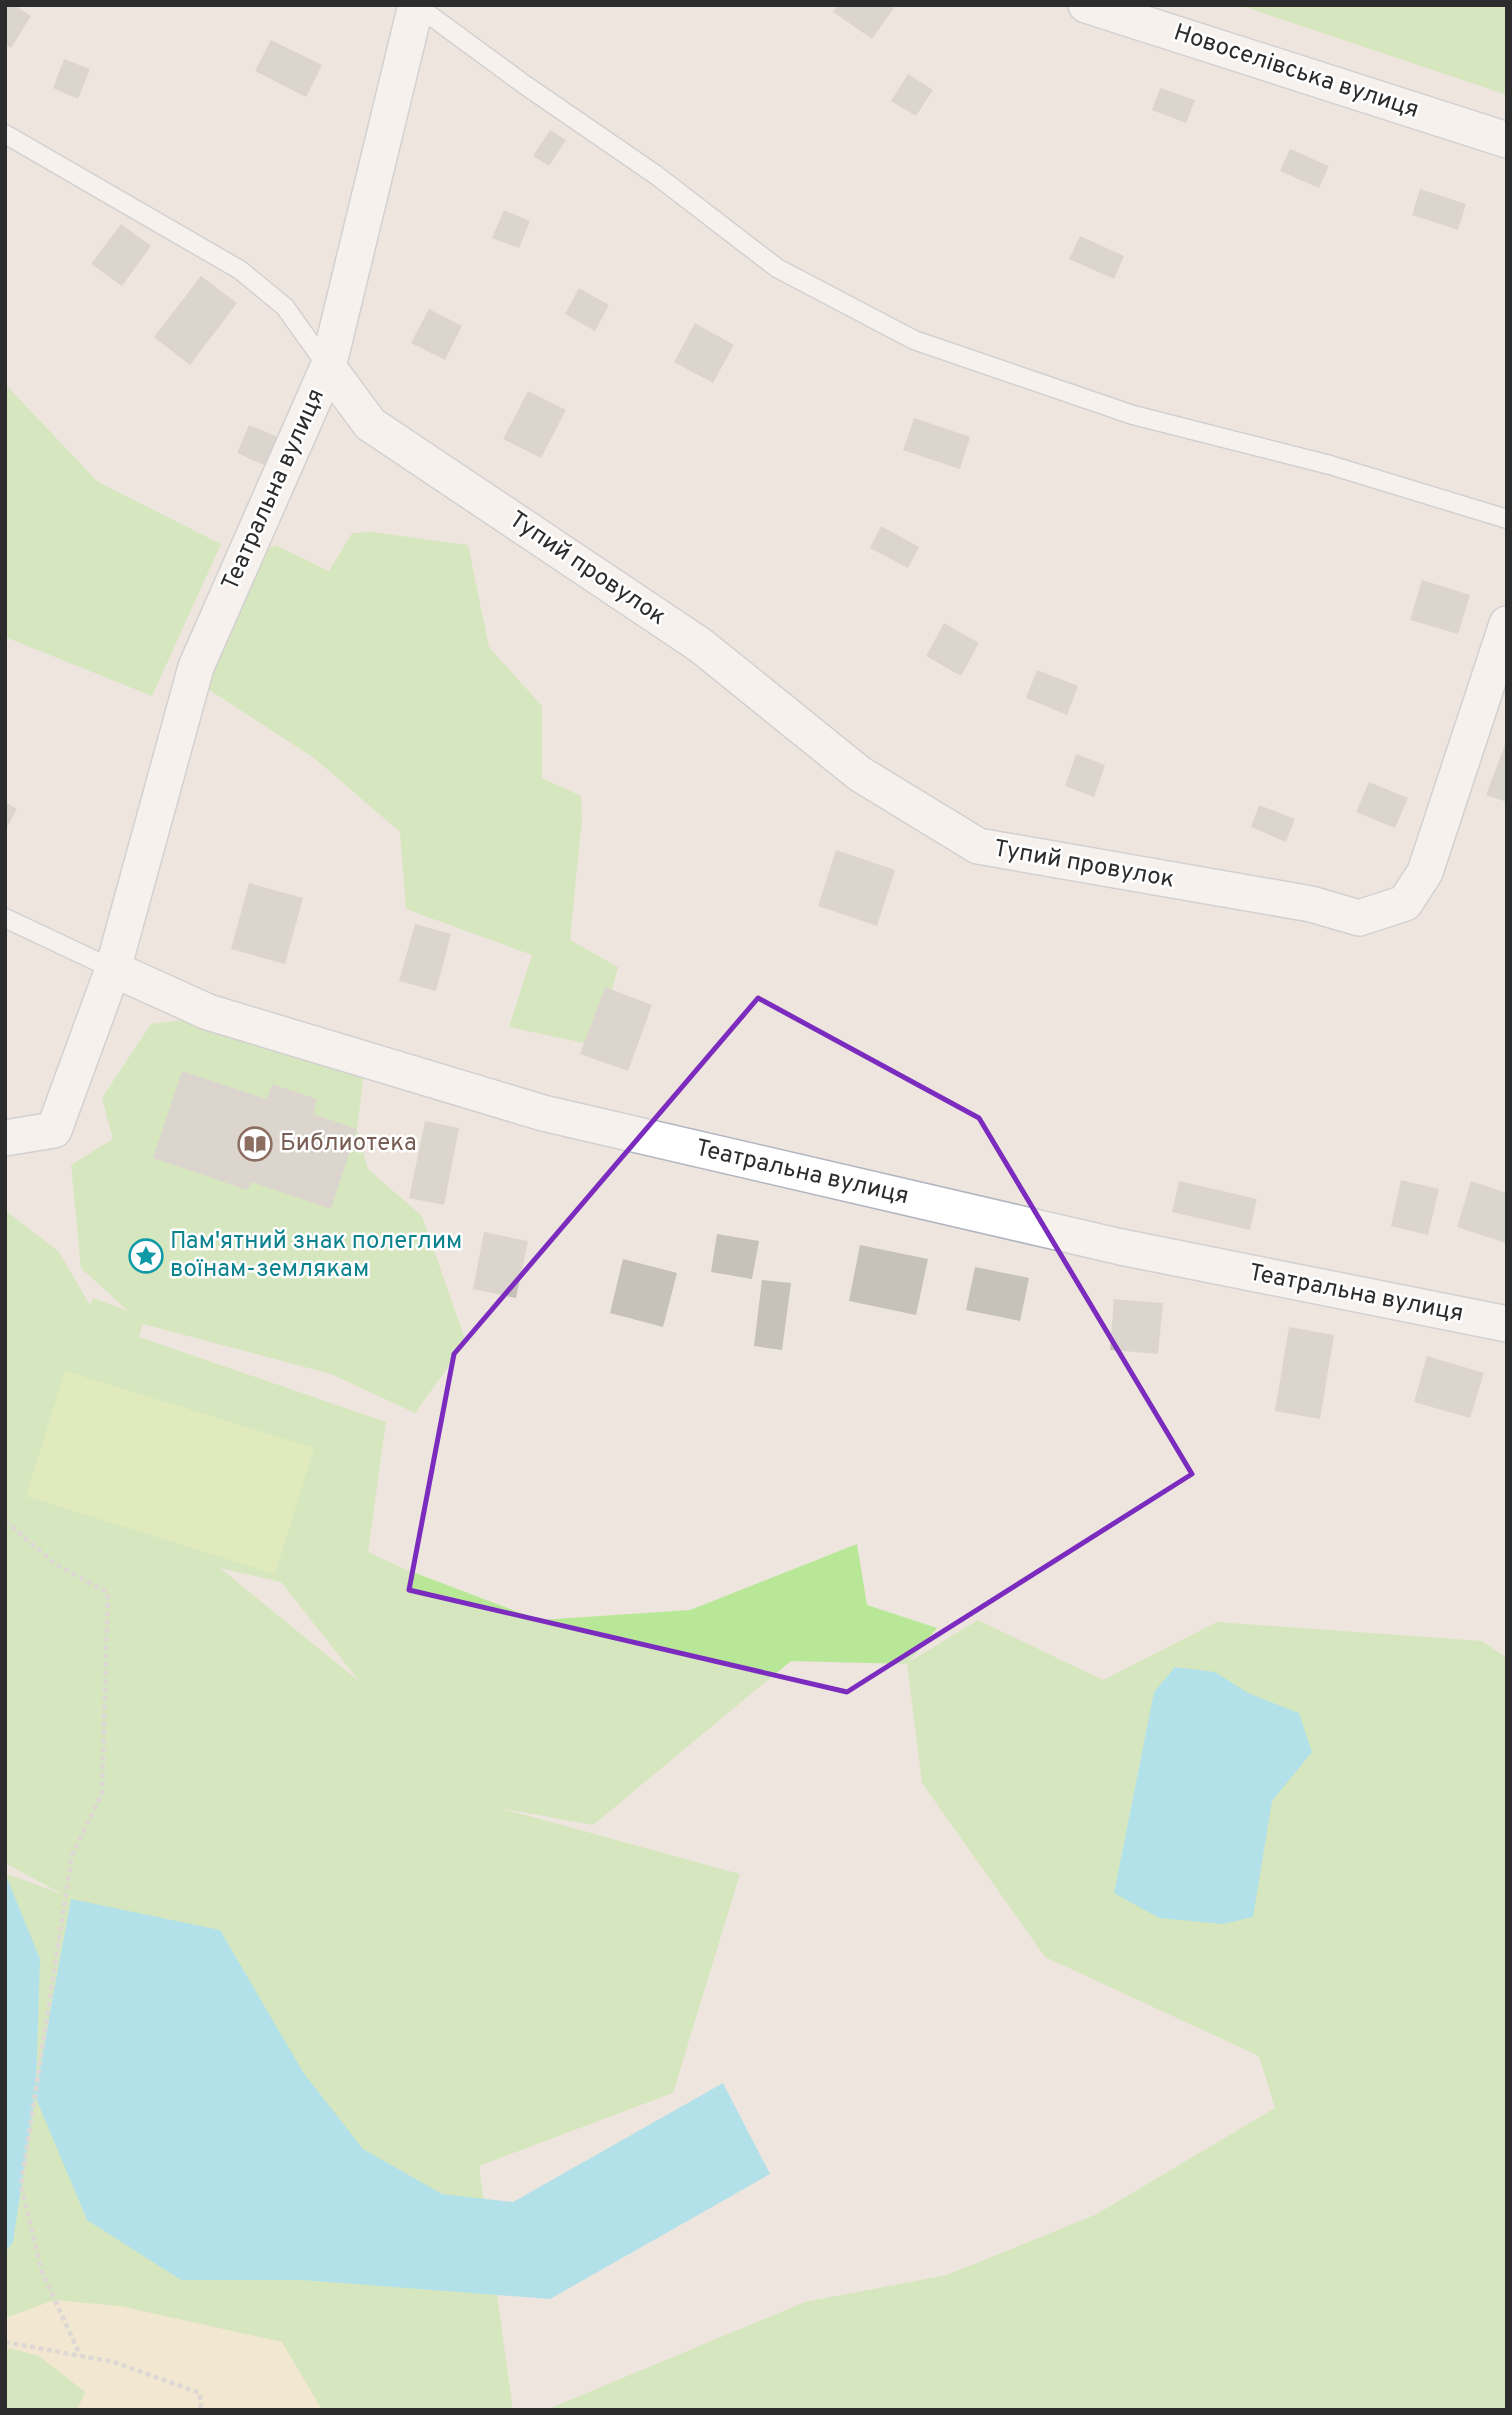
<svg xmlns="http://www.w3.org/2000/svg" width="1512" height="2415" viewBox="0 0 1512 2415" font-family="Overpass,sans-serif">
	<rect width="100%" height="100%" fill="#eee6de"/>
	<!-- green -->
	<path fill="#b9e798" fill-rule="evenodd" d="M1239 5H1507V95L1248 8Z
		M5 384 98 482 221 544 152 696 5 637Z
		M371 532 468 545 489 647 542 706V778L581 796 582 818 570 940 618 967 598 1046 509 1027 532 955 406 909 400 832 314 758 205 687 257 556 275 545 329 571 352 533Z
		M191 1019 364 1072 357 1129 368 1169 422 1216 466 1342 415 1413 331 1374 143 1324 139 1337 386 1422 368 1552 405 1569 539 1620 690 1610 857 1544 867 1605 937 1628 909 1662 978 1620 1103 1680 1217 1622 1482 1641 1507 1658V2410H546L805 2302 947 2275 1097 2214 1275 2108 1259 2056 1045 1957 922 1783 907 1664 791 1661 593 1825 500 1808 740 1874 673 2093 479 2166 513 2410H5V2224L21 2186 5 1873 64 1895 5 1863V1210L59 1252 90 1305 93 1298 128 1311 81 1268 71 1165 113 1139 102 1098 151 1024ZM220 1568 281 1582 360 1682Z"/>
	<!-- sand -->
	<path fill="#f5e8c0" d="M54 2300 120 2306 282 2342 322 2410H77L85 2392 39 2356 5 2347V2318Z"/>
	<!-- pitch -->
	<path fill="#cfef93" d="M65 1371 314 1448 275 1574 26 1496Z"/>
	<!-- water -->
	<path fill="#6cdcf5" d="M1175 1667 1215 1672 1248 1693 1299 1713 1312 1752 1272 1801 1253 1917 1223 1924 1159 1918 1114 1893 1154 1692Z
		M5 1873 40 1959 36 2088 71 1899 220 1930 303 2072 363 2149 442 2194 513 2202 723 2083 770 2174 550 2299 302 2280H181L87 2220 35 2096 13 2242 5 2252Z"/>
	<!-- building -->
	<path fill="#c6c1b9" d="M5 5H14L31 16 11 48 5 44Z
		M838 5H896L872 39 833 12Z
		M271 40 322 65 306 97 255 71Z
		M64 59 90 69 78 99 53 88Z
		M908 74 933 90 916 116 891 101Z
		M1160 88 1195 100 1186 123 1152 110Z
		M550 130 566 140 549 166 533 156Z
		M1290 149 1329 166 1319 188 1280 171Z
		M1420 189 1466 204 1458 230 1412 215Z
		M504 210 530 221 519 248 492 238Z
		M121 224 151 246 122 286 91 264Z
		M1080 236 1124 256 1114 279 1069 259Z
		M201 276 237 303 190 365 154 337Z
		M579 288 609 305 595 331 565 314Z
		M429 309 462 326 445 360 411 343Z
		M695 323 734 345 713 383 674 362Z
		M528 391 566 410 541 458 503 439Z
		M914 418 970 437 960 469 903 450Z
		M249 425 278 437 266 466 237 453Z
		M881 526 919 547 908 568 870 548Z
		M1422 580 1470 595 1458 634 1410 620Z
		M944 623 979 643 961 676 926 656Z
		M1037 670 1078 686 1067 715 1026 698Z
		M1507 739V802L1486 795Z
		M1076 754 1105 765 1094 797 1065 786Z
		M1369 782 1408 798 1395 828 1356 812Z
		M5 802 17 809 5 831Z
		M1259 805 1295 819 1286 842 1251 827Z
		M836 850 895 870 877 926 818 906Z
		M249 883 303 898 285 964 231 949Z
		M415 924 451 934 436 991 399 981Z
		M605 987 652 1005 628 1071 580 1054Z
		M182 1071 267 1099 272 1084 317 1099 313 1114 357 1129 331 1209 252 1182 247 1190 153 1158Z
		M425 1121 459 1128 444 1205 409 1198Z
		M1401 1180 1439 1189 1428 1235 1391 1226Z
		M1179 1181 1257 1199 1250 1230 1172 1212Z
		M1471 1181 1507 1193 1506 1243 1457 1227Z
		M484 1232 528 1241 516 1298 473 1289Z
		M717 1234 759 1241 752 1279 711 1272Z
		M860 1245 928 1259 916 1315 849 1301Z
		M623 1259 677 1273 663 1327 610 1313Z
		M975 1267 1029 1278 1020 1321 966 1310Z
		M762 1280 791 1283 782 1350 754 1346Z
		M1114 1299 1163 1303 1158 1354 1110 1350Z
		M1289 1327 1334 1335 1320 1419 1275 1411Z
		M1427 1356 1484 1373 1470 1418 1414 1402Z"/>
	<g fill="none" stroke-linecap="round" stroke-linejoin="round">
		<defs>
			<path id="service" d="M416 5 525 85 656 175 777 268 914 340 1133 415 1330 465 1507 519
				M5 134 240 270 285 307 327 366
				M5 918 113 969"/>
			<path id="minor" d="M1086 5 1507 140
				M328 367 370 424 700 645 860 774 978 846 1311 904 1359 918 1405 903 1425 872 1507 624
				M113 969 208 1012 543 1113 1121 1247 1507 1324
				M5 1138 54 1130 113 969 196 667 328 367 416 5"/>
		</defs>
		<!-- service casing -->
		<use href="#service" stroke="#b2b6c0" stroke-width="21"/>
		<!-- minor casing -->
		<use href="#minor" stroke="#b2b6c0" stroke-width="38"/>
		<!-- path -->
		<path stroke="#c8c8c8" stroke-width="4.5" stroke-dasharray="5 3.5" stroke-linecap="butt" d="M5 1521 57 1565 108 1593 102 1794 72 1855 21 2186 42 2272 80 2355
			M5 2342 114 2362 200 2393 201 2410"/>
		<!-- service -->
		<use href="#service" stroke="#fff" stroke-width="18"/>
		<!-- minor -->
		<use href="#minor" stroke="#fff" stroke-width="35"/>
	</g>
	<!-- marked area -->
	<path d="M0 0H1512V2415H0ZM758 998 979 1118 1192 1474 847 1692 409 1590 454 1354Z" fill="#eee6de" fill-opacity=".55" fill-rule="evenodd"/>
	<path fill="none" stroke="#7b2cbf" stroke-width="5" stroke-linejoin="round" d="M758 998 979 1118 1192 1474 847 1692 409 1590 454 1354Z"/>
	<!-- icons -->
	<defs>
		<symbol id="library-ring" viewBox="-11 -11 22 22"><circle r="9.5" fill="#fff" stroke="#8d6e63" stroke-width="1.5"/><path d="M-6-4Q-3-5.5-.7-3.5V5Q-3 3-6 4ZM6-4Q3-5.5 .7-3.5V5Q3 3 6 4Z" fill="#8d6e63"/></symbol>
		<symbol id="sight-ring" viewBox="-11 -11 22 22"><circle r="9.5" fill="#fff" stroke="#0f9aa8" stroke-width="1.5"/><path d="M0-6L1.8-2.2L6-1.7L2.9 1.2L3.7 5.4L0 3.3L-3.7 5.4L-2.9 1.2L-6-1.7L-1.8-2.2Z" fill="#0f9aa8"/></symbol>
	</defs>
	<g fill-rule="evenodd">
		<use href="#library-ring" x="236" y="1125" width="38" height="38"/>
		<use href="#sight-ring" x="127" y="1237" width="38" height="38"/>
	</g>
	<g text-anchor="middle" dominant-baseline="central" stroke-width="5" stroke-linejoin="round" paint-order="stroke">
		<!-- street labels -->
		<g font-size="24" fill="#2c2c2c" stroke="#fff">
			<text transform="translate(1296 72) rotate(18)">Новоселівська вулиця</text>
			<text transform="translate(274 490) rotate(-66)">Театральна вулиця</text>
			<text transform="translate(587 569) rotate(34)">Тупий провулок</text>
			<text transform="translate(1084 865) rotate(10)">Тупий провулок</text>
			<text transform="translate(802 1173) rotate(13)">Театральна вулиця</text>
			<text transform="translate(1356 1294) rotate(11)">Театральна вулиця</text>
		</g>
		<!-- education labels -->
		<g font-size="24" fill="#785e54" stroke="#fff" text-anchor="start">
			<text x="280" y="1144">Библиотека</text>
		</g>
		<!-- culture labels -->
		<g font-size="24" fill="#0d838f" stroke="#fff" text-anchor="start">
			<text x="170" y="1242">Пам'ятний знак полеглим<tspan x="170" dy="28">воїнам-землякам</tspan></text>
		</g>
	</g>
	<!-- border -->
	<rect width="1512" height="2415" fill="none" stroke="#2c2c2c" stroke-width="14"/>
</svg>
